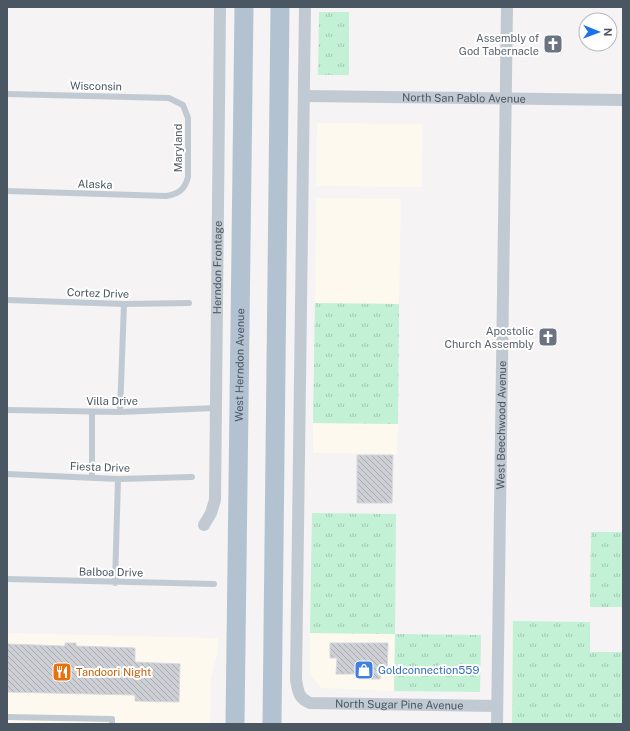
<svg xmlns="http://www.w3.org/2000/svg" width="630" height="731" viewBox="0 0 630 731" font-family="'Public Sans',sans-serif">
	<defs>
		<pattern id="grass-tufts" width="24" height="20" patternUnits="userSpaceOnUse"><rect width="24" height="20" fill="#c3f1d5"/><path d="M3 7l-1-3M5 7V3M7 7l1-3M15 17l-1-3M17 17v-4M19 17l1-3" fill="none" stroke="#a0c6b0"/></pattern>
		<pattern id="building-back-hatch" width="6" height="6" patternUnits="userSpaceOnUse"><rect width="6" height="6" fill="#cdcfd5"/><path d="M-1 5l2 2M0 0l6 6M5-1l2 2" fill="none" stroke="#a8abb0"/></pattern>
	</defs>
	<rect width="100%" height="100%" fill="#f5f3f3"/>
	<!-- commercial -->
	<path fill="#fdf9ef" d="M317 123 423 124 422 187 316 186Z
		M316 198 401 199 399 304 315 303Z
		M313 423 398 424 397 454 313 453Z
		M7 633 218 638 217 655 211 677 210 724H7Z
		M310 633 395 634 394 691 321 688 310 674Z"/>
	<!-- grass -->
	<path fill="url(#grass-tufts)" d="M319 12H349V75H318Z
		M315 303 399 304 398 424 313 423Z
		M312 513 396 514 395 634 481 635 480 692 394 691 395 634 310 633Z
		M591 532H623V607H590Z
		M513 621 590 622V652H623V724H512Z"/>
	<!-- building -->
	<path fill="url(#building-back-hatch)" stroke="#d7d9de" d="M357 455H393L392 503H357Z
		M65 643H76V646L135 648V662L180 664 179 702 135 701V695L7 692V644L65 646Z
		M330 643H388L387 675H381L380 679H358V674H336L337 658H330Z"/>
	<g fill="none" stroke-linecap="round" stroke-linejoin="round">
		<!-- lane -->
		<path stroke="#c1cad2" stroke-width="6" d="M7 94 169 98 183 105 188 118V177C185 189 179 194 166 196L7 191
			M7 300 124 304 189 303
			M7 410 120 412 216 408
			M92 412V477
			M120 412 124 304
			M7 474 118 479 192 477
			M7 579 214 584
			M115 583 118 479
			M7 717 112 719V724"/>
		<!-- street -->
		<g stroke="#c1cad2" stroke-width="12">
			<path id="s1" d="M305 7 296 679C298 691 298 698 310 703L497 706"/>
			<path id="s2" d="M304 96 623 100"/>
			<path id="s3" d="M204 525 211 513 215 500 220 7"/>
			<path id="s4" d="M497 724 507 7"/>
		</g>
		<!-- primary -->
		<g stroke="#b3c2d1" stroke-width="19">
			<path id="s5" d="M235 724 244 7"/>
			<path d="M272 724 280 7"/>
		</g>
	</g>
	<!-- icons -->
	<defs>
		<symbol id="church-square" viewBox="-11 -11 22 22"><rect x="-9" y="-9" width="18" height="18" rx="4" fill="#6b7280" stroke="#fff"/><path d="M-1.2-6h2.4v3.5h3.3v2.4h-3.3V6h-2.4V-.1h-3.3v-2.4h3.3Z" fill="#fff"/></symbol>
		<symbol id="shop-square" viewBox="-11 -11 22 22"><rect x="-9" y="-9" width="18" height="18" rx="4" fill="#3f7fe0" stroke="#fff"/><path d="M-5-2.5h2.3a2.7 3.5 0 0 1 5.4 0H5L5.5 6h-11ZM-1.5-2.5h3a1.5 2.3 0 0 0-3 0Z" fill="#fff"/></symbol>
		<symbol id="restaurant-square" viewBox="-11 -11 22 22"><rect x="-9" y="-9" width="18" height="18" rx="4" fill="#e8710a" stroke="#fff"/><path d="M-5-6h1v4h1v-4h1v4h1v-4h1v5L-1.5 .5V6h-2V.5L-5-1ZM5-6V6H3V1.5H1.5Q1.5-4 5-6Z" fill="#fff"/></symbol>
	</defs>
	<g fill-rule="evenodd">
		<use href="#church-square" x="542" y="33" width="22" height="22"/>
		<use href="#church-square" x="537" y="326" width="22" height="22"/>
		<use href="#shop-square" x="353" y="659" width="22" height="22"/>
		<use href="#restaurant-square" x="51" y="661" width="22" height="22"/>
	</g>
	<g text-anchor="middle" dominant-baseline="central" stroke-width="4" stroke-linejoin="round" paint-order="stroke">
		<!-- worship labels -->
		<g font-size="11" fill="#5b616d" stroke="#fff" text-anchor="end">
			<text x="539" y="38">Assembly of<tspan x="539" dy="13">God Tabernacle</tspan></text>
			<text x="534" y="331">Apostolic<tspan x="534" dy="13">Church Assembly</tspan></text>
		</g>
		<!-- street labels -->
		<g font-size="11" fill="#4a5661" stroke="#fff">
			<text transform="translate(96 86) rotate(1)">Wisconsin</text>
			<text stroke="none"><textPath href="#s2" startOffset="160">North San Pablo Avenue</textPath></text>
			<text transform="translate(178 148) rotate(-90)">Maryland</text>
			<text transform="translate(95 184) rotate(2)">Alaska</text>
			<text stroke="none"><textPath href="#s3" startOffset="260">Herndon Frontage</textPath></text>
			<text transform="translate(98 293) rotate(2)">Cortez Drive</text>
			<text stroke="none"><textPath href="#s5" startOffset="359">West Herndon Avenue</textPath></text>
			<text x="112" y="401">Villa Drive</text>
			<text stroke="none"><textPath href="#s4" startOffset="299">West Beechwood Avenue</textPath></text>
			<text transform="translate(100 467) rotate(2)">Fiesta Drive</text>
			<text transform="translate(111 572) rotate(1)">Balboa Drive</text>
			<text stroke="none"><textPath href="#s1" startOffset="791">North Sugar Pine Avenue</textPath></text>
		</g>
		<!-- shop labels -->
		<g font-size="11" fill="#366cbe" stroke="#fff" text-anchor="start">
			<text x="378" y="670">Goldconnection559</text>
		</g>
		<!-- food labels -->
		<g font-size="11" fill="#c56008" stroke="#fff" text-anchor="start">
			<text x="76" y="672">Tandoori Night</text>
		</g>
	</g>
	<!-- border -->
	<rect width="630" height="731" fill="none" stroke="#4a5661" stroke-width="16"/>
	<!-- north arrow -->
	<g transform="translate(598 32) rotate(91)"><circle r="19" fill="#ffffff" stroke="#b7bbc0"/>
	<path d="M0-3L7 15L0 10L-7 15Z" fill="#1a73e8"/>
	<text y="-6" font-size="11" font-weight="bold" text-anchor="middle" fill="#4a5661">N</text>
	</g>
</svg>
